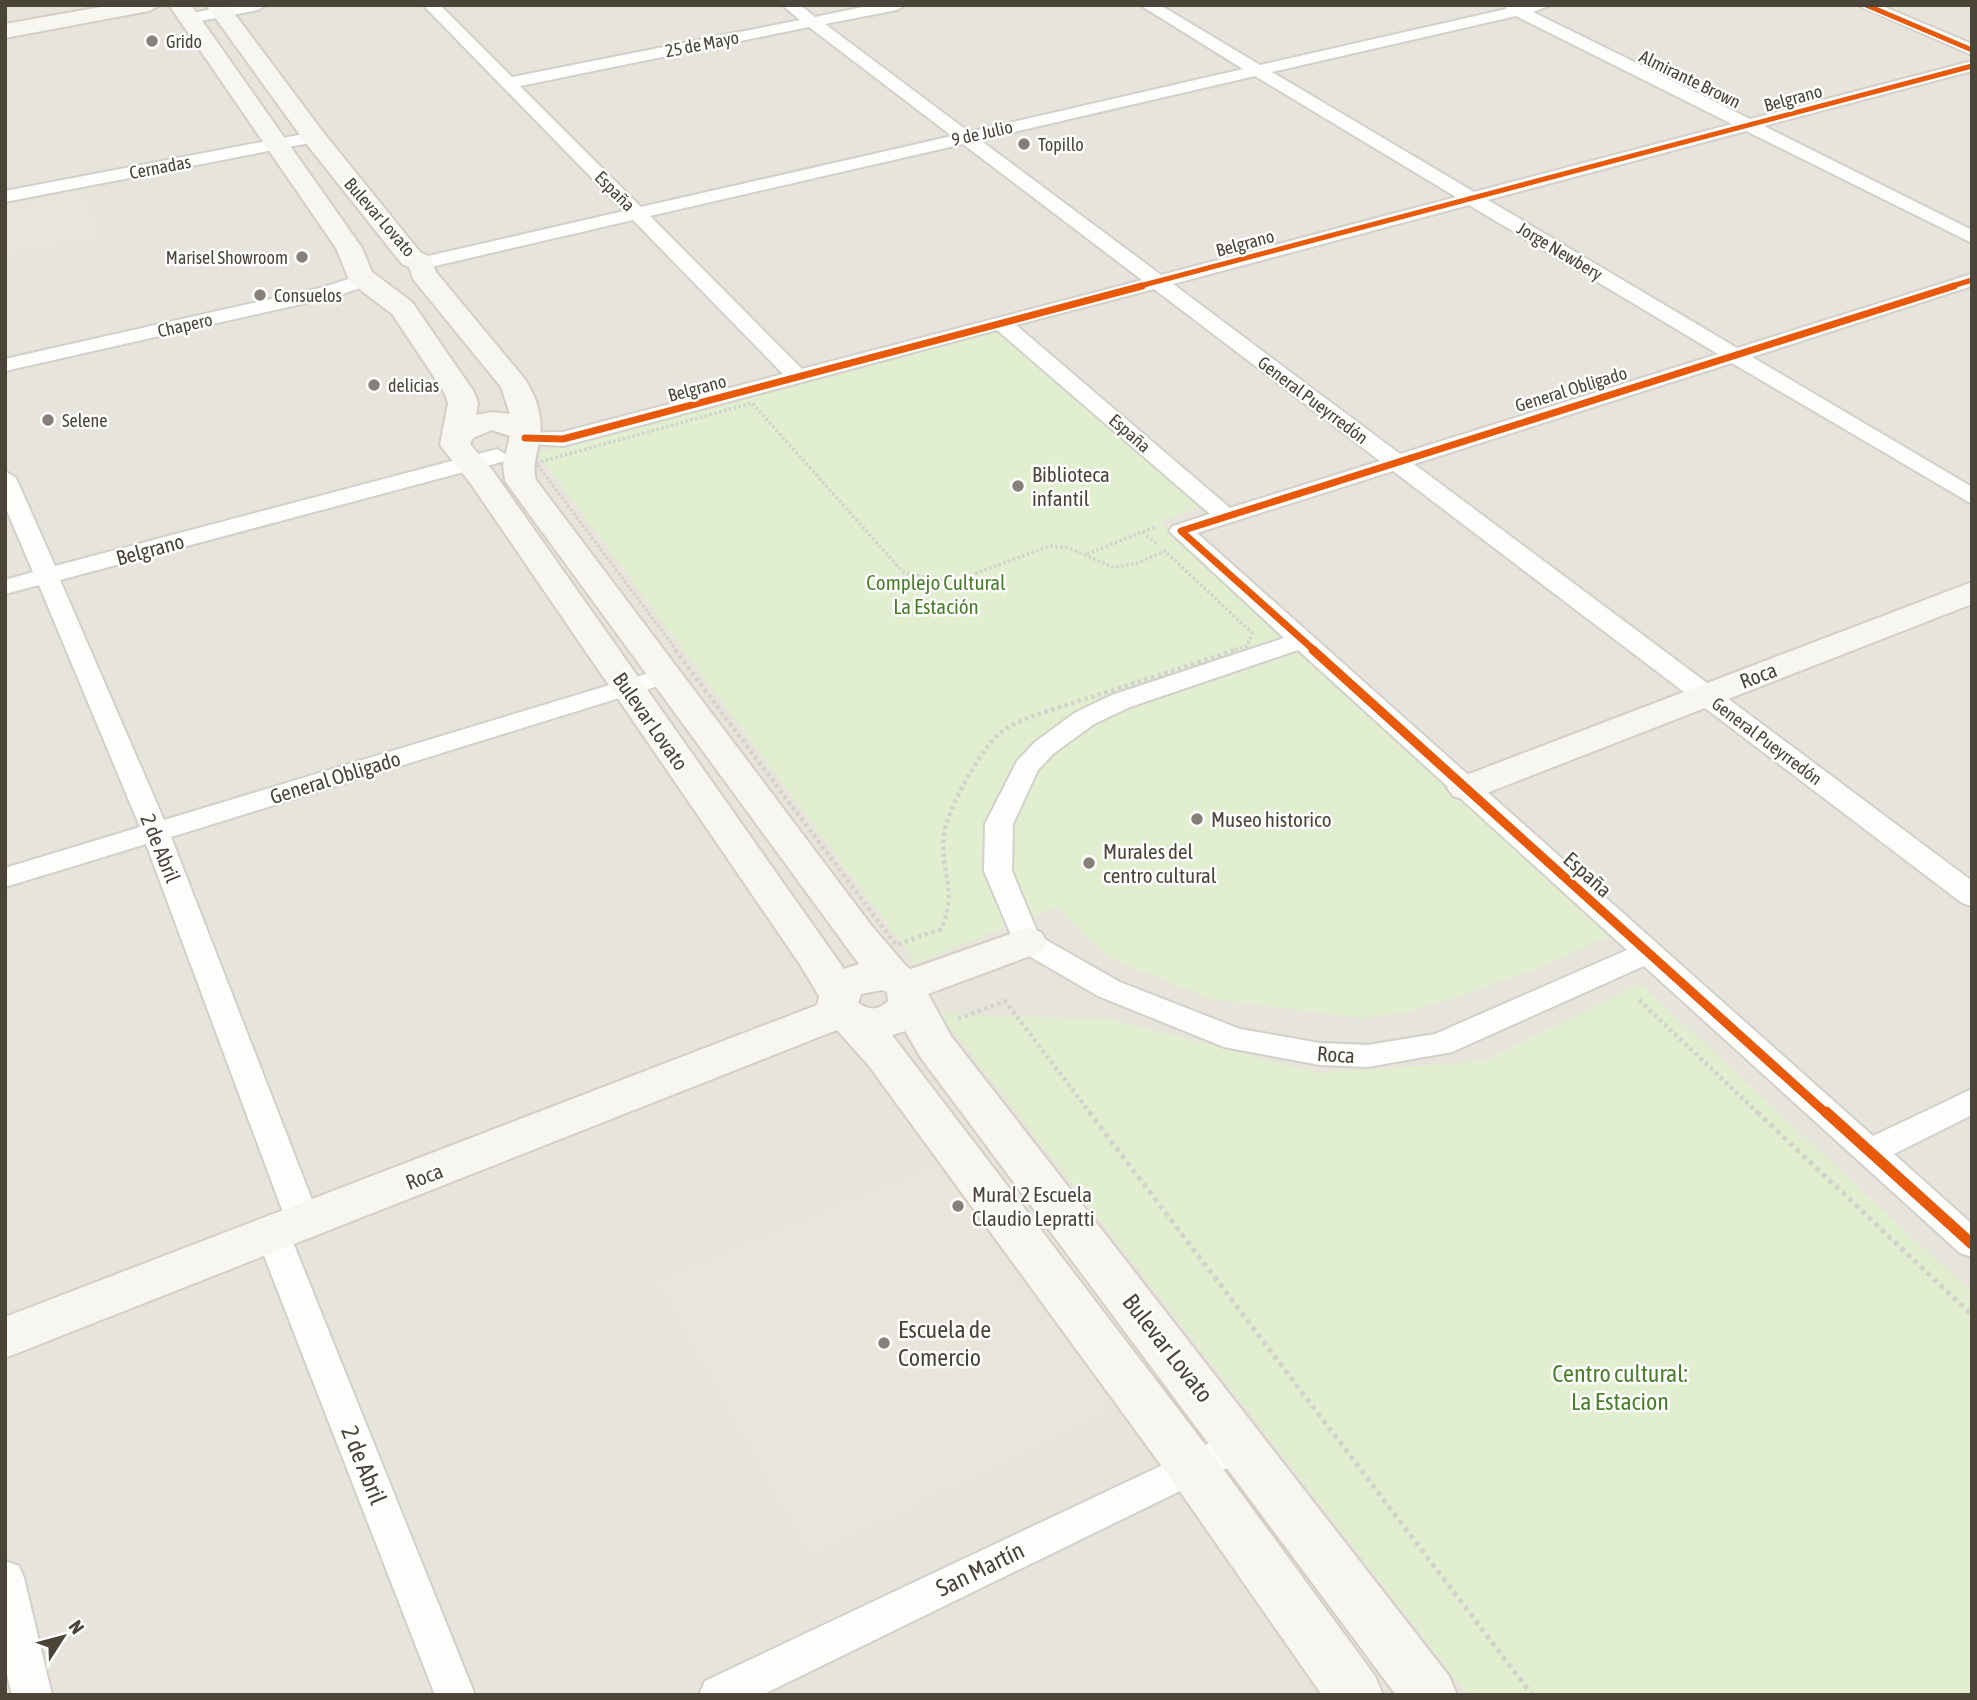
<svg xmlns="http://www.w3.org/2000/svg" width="1977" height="1700" viewBox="0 0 1977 1700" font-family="'Asap Condensed',sans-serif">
	<rect width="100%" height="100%" fill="#f4f2ee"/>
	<!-- residential -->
	<path fill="#e7e4dc" d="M5 5H1972V1695H5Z"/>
	<!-- education -->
	<path fill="#eae5da" d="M78 189 104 235 5 256V204Z
		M946 1159 1122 1405 810 1557 657 1281Z"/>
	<!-- green -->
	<path fill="#e1eecf" d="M1001 331 1202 506 1160 521 1609 936 1532 971 1449 1000 1408 1012 1364 1018 1210 999 1109 958 1056 907 916 963 537 453Z
		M1640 984 1972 1293V1695H1468L940 1014 1109 1019 1318 1073 1485 1061Z"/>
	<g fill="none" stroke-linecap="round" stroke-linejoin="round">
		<defs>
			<path id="street" d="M232 5H266L258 10 189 23 181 18 183 15Z
				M423 5H440L512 77 800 20 782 5H800L815 17 872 5H905L897 10 825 24 969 132 1243 69 1140 5H1160L1260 65 1506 9 1507 5H1551L1533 12 1750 119 1972 61V71L1764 126 1972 230V243L1746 131 1488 200 1737 348 1972 274V286L1752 357 1972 487V504L1732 363 1414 464 1972 881V906L1962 903 1393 471 1197 533 1873 1136 1972 1089V1115L1894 1154 1972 1224V1257L1960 1253 1644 966 1452 1052 1368 1067 1320 1065 1224 1047 1098 996 1017 949 984 871 985 824 1017 761 1035 742 1076 712 1112 695 1284 638 1169 531 1173 526 1210 514 997 330 563 446 517 443 514 438 517 433 563 432 783 374 633 220 422 269 415 267 412 263 415 259 624 211ZM1516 16 1732 124 1474 192 1272 72ZM809 27 952 136 641 207 520 86ZM1255 76 1456 197 1161 275 980 140ZM963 144 1142 280 802 369 650 216ZM1469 205 1718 354 1400 454 1173 284ZM1154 289 1380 461 1230 508 1016 325ZM1298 650 1627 950 1435 1034 1368 1045 1320 1043 1240 1029 1120 982 1039 936 1012 871 1013 824 1038 770 1053 754 1094 724 1130 707Z
				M1858 5H1880L1972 44V55Z
				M314 132 320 133 323 137 320 141 5 202V191Z
				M364 274 374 280 371 284 337 296 5 371V359L324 287Z
				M497 449 508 456 505 461 60 580 164 820 656 671H674L678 676 674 681 171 837 321 1223 316 1232 304 1236 292 1232 287 1223 146 844 5 887V868L140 827 39 585 5 594V580L33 572 5 506V471L16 478 55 566Z
				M273 1222 285 1226 290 1235 475 1695H435L256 1235 261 1226Z
				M1241 1428 1254 1433 1259 1444 1254 1455 762 1695H699L705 1681Z
				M5 1561 19 1566 24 1578 52 1695H12L5 1666Z"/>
			<path id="secondary" d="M112 5H160L149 11 5 38V24Z
				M169 5H191L362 248 372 272 412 302 474 392 478 403 476 415 492 412 510 414 501 387 413 279 409 267 402 264 305 142 206 5H228L323 132 420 252 431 257 436 272 524 378C537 397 544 419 539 442 537 455 532 466 536 480L871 925 907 967 911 969 1027 928 1041 932 1047 942 1041 952 928 994 951 1036 1449 1676 1457 1695H1396L921 1058 905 1031 892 1035 1210 1451 1375 1676 1383 1695H1322L1174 1483 869 1066 837 1030 5 1358V1317L817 1005 819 996 799 963 471 484 440 445 448 403 444 392 392 314 350 282 336 248ZM492 430 510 436 503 465 505 481 859 964 844 969 493 471 470 444 473 438ZM882 990 887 992 888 1001C878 1011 869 1010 858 1003L861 994Z
				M1972 582V604L1479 796 1466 800 1453 796 1447 788 1453 780Z"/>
		</defs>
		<!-- street casing -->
		<use href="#street" stroke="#d2d0cb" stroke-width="4"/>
		<!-- secondary casing -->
		<use href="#secondary" stroke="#d3cfc5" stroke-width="4"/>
		<!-- path-far2 -->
		<path stroke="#d3d2cc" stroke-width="3.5" stroke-dasharray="2.5 2.5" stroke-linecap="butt" d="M1143 532 1158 545
			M1087 554 1157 526
			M677 651 536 463 752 403 903 572 935 580 960 579 1050 546 1069 548 1112 567 1135 564 1165 551 1252 633 1247 646 1230 651"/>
		<!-- path-far1 -->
		<path stroke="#d3d2cc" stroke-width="4.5" stroke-dasharray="3.5 3.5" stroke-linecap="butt" d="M675 650 896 945 941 929C959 888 939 872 944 834 947 809 982 747 1001 732 1010 725 1021 721 1030 717L1236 650
			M1639 1000 1759 1114
			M958 1019 1005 1001 1091 1114"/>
		<!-- path -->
		<path stroke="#d3d2cc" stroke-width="5" stroke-dasharray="4.5 4.5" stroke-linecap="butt" d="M1089 1112 1532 1695
			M1757 1112 1972 1315"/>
		<!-- street -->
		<use href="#street" fill="#fdfdfc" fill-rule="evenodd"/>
		<!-- secondary -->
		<use href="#secondary" fill="#f7f6f1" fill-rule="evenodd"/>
		<defs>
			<path id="cycleway-far3" d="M1866 5 1972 50
				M1136 287 1972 66
				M1949 287 1972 280"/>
			<path id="cycleway-far2" d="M525 438 563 439 1142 286
				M1315 651 1181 531 1954 286"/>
			<path id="cycleway-far1" d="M1313 650 1827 1114"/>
			<path id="cycleway" d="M1826 1112 1972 1244"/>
		</defs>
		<!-- cycleway-far3 casing -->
		<use href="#cycleway-far3" stroke="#fff" stroke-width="8"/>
		<!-- cycleway-far2 casing -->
		<use href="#cycleway-far2" stroke="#fff" stroke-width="10"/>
		<!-- cycleway-far1 casing -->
		<use href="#cycleway-far1" stroke="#fff" stroke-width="13"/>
		<!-- cycleway casing -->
		<use href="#cycleway" stroke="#fff" stroke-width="16"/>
		<!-- cycleway-far3 -->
		<use href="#cycleway-far3" stroke="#e8590c" stroke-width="5"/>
		<!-- cycleway-far2 -->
		<use href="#cycleway-far2" stroke="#e8590c" stroke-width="7"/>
		<!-- cycleway-far1 -->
		<use href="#cycleway-far1" stroke="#e8590c" stroke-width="9"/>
		<!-- cycleway -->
		<use href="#cycleway" stroke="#e8590c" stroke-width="11"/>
	</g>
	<!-- markers -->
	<g fill="#868178" stroke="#fff" stroke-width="2.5">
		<circle cx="152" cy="41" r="7"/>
		<circle cx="1024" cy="144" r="7"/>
		<circle cx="302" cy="257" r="7"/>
		<circle cx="260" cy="295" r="7"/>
		<circle cx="374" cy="385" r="7"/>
		<circle cx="48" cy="420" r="7"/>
		<circle cx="1018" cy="486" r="7"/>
		<circle cx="1197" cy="819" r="7"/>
		<circle cx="1089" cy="863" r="7"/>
		<circle cx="958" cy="1206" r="7"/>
		<circle cx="884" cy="1343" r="7"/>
	</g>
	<g text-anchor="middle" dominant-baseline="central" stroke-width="5" stroke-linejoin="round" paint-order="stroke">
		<!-- far-poi labels -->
		<g font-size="18" fill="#4b4439" stroke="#fff" text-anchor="start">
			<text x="166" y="41">Grido</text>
			<text x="1038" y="144">Topillo</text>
			<text x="288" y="257" text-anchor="end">Marisel Showroom</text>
			<text x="274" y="295">Consuelos</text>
			<text x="388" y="385">delicias</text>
			<text x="62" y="420">Selene</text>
		</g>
		<!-- far-street labels -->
		<g font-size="18" fill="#4b4439" stroke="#fff">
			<text transform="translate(702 44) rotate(-11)">25 de Mayo</text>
			<text transform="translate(1690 79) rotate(26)">Almirante Brown</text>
			<text transform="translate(1793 98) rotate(-15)">Belgrano</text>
			<text transform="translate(982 133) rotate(-13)">9 de Julio</text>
			<text transform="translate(160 167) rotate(-11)">Cernadas</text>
			<text transform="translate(615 191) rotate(45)">España</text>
			<text transform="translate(380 217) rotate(49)">Bulevar Lovato</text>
			<text transform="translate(1245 243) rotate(-15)">Belgrano</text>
			<text transform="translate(1560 251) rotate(31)">Jorge Newbery</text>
			<text transform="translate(185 325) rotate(-13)">Chapero</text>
			<text transform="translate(697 388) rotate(-15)">Belgrano</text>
			<text transform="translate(1571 389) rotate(-17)">General Obligado</text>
			<text transform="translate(1313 400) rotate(37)">General Pueyrredón</text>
			<text transform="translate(1130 433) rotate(41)">España</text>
			<text transform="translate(1767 741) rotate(37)">General Pueyrredón</text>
		</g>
		<!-- poi labels -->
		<g font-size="21" fill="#4b4439" stroke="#fff" text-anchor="start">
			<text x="1032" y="474">Biblioteca<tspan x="1032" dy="24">infantil</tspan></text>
			<text x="1211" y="819">Museo historico</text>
			<text x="1103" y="851">Murales del<tspan x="1103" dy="24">centro cultural</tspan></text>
			<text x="972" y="1194">Mural 2 Escuela<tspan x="972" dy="24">Claudio Lepratti</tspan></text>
		</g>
		<!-- street labels -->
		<g font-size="21" fill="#4b4439" stroke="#fff">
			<text transform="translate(150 549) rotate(-15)">Belgrano</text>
			<text transform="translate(1758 675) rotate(-21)">Roca</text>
			<text transform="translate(651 721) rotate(55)">Bulevar Lovato</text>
			<text transform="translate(335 777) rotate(-17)">General Obligado</text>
			<text transform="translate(161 848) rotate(68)">2 de Abril</text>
			<text transform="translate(1588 874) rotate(42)">España</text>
			<text transform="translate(1336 1054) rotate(4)">Roca</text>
			<text transform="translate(424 1176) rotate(-21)">Roca</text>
		</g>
		<!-- park labels -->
		<g font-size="21" fill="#4a7f2a" stroke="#fff">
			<text x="936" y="582">Complejo Cultural<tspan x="936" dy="24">La Estación</tspan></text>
		</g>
		<!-- near-poi labels -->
		<g font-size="24" fill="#4b4439" stroke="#fff" text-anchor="start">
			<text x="898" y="1329">Escuela de<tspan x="898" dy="28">Comercio</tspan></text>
		</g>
		<!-- near-street labels -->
		<g font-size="24" fill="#4b4439" stroke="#fff">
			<text transform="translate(1168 1348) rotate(52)">Bulevar Lovato</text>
			<text transform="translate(364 1465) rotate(68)">2 de Abril</text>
			<text transform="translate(980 1569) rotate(-26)">San Martín</text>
		</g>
		<!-- near-park labels -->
		<g font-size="24" fill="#4a7f2a" stroke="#fff">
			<text x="1620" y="1373">Centro cultural:<tspan x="1620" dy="28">La Estacion</tspan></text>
		</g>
	</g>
	<!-- border -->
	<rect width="1977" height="1700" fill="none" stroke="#4b4439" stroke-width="14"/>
	<!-- north arrow -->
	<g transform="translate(63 1637) rotate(54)" stroke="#ffffff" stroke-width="5" paint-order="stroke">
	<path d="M0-5L12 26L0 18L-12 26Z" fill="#4b4439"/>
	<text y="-10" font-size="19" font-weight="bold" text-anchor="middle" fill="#4b4439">N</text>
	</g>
</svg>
